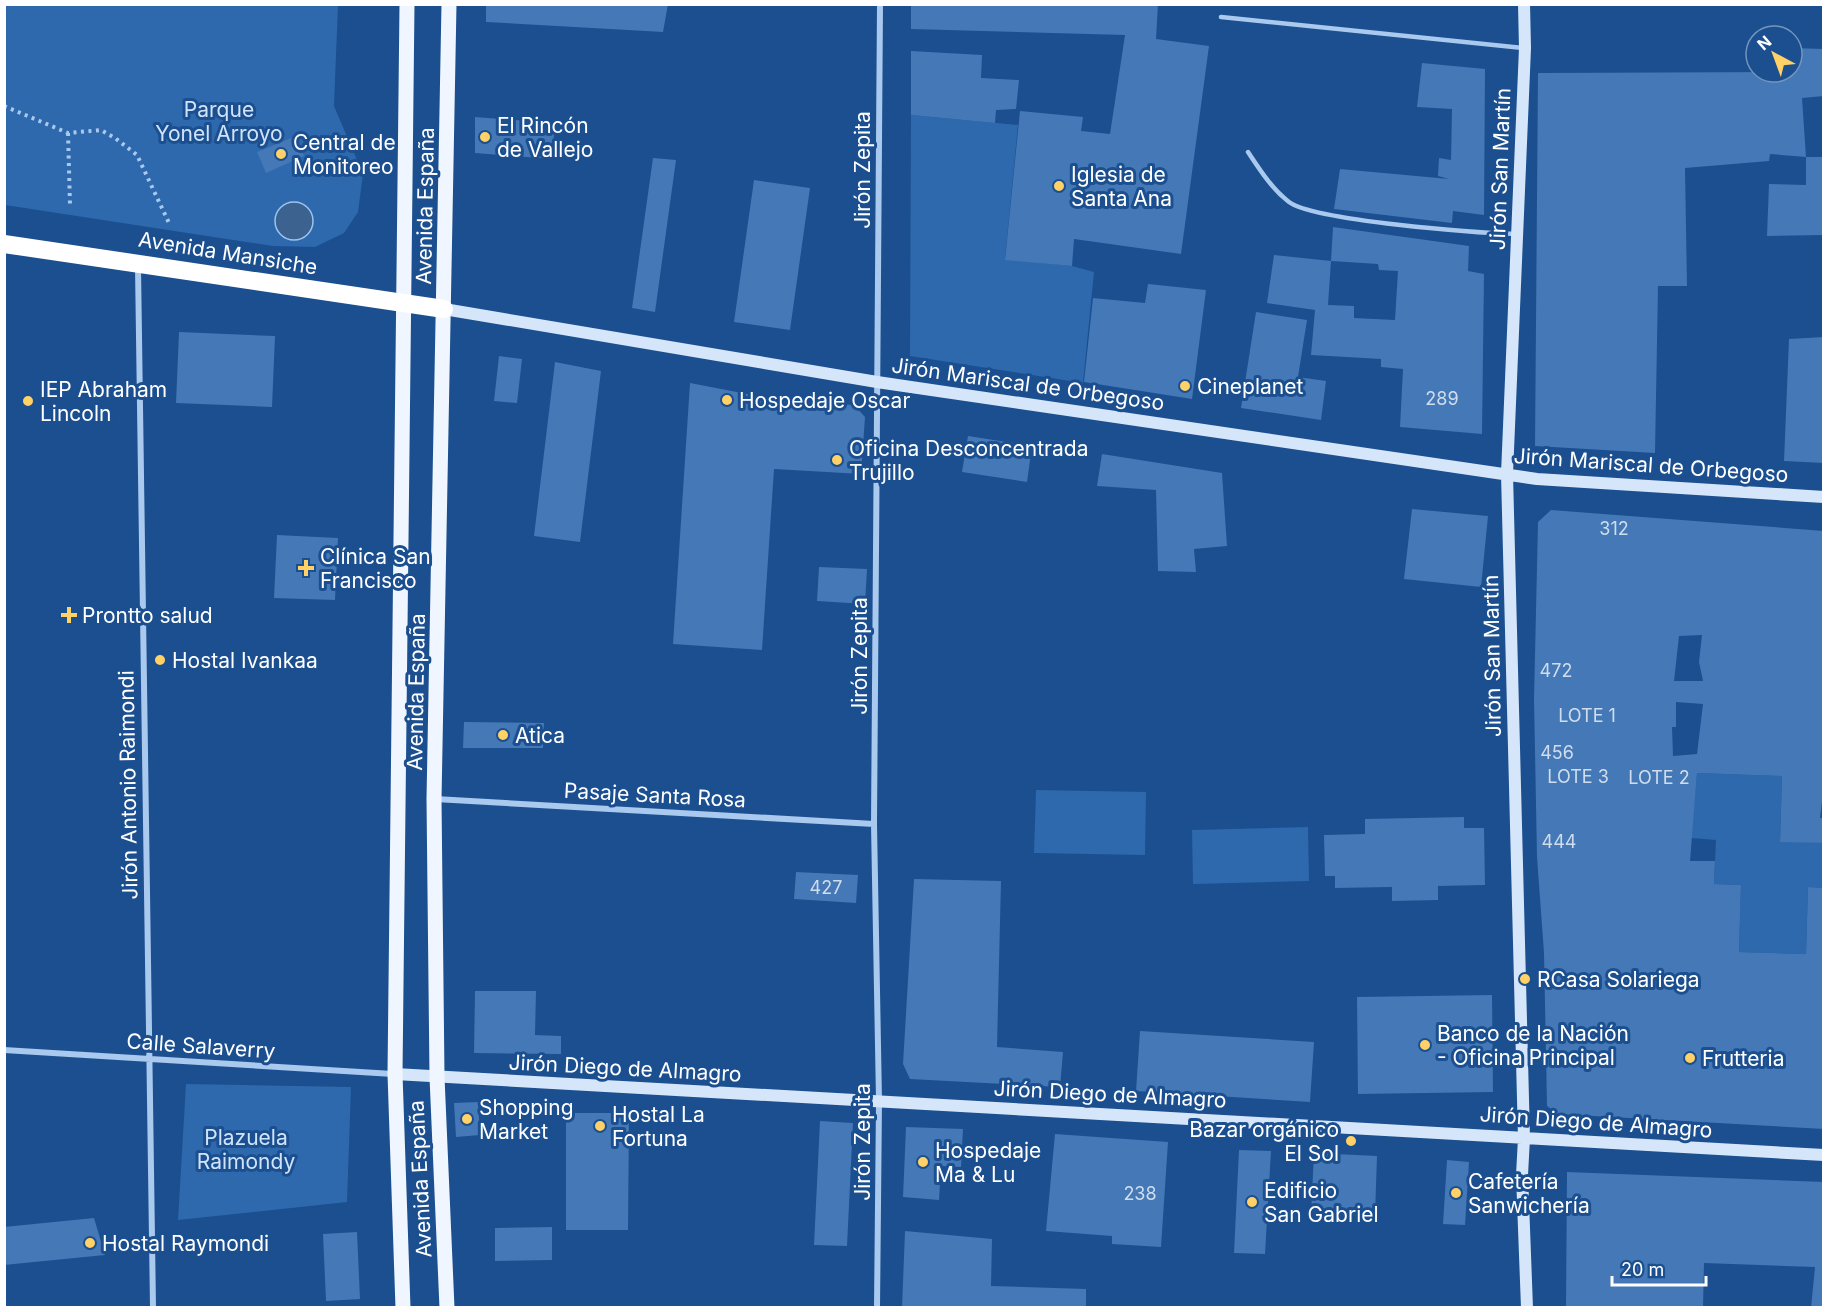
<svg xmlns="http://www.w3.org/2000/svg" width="1828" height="1312" viewBox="0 0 1828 1312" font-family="Inter,sans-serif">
	<rect width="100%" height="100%" fill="#1b4f8f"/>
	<!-- green -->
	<path fill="#2e69ad" d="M4 5H338L334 106 363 174 358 212 344 233 315 247 273 246 5 205Z
		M911 115 1018 125 1005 259 1072 266 1094 272 1083 383 910 356Z
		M1697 773 1782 776 1780 841 1823 843V888L1808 887 1806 954 1739 952 1741 885 1714 884 1716 840 1691 838Z
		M1036 790 1146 792 1145 855 1034 853Z
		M1308 827 1309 881 1193 884 1192 830Z
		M186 1084 351 1087 347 1202 178 1220Z"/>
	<!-- water -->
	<path fill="#3c6290" stroke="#9cc4f0" stroke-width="1.5" d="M275 221a19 19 0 1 1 38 0a19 19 0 1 1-38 0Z"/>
	<!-- building -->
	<path fill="#4478b7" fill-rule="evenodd" d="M486 4H668L663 32 486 22Z
		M911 4H1158L1156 39 1209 46 1181 254 1074 239 1072 266 1005 260 1020 111 1083 117 1081 131 1110 134 1125 35 911 29Z
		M1792 48 1824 49V96L1802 98 1806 157 1770 154 1769 161 1685 168 1687 286H1658L1655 453 1535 446 1538 73 1792 72Z
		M911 51 982 55 981 78 1019 80 1016 109 996 110 995 123 911 115Z
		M1422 63 1485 69 1484 215 1453 211 1452 223 1334 209 1340 169 1449 179 1438 176 1439 158 1451 160 1452 109 1417 107Z
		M475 117 555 123 552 159 475 153Z
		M296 136 304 156 266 173 257 152Z
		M1806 157H1824V235L1767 236 1769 184 1806 185Z
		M653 158 676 160 655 312 632 308Z
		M754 180 810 188 790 330 734 322Z
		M1333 227 1469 246 1468 271 1484 274 1482 434 1400 427 1403 369 1381 367V359L1311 355 1315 310 1267 303 1274 255 1331 261 1328 305 1354 306V318L1395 320 1398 271 1379 270 1378 264 1331 261Z
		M1148 284 1206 290 1192 399 1084 382 1093 298 1145 303Z
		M1256 312 1307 320 1298 377 1326 381 1321 420 1241 408Z
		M179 332 275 336 272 407 176 403Z
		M1824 337V463L1784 461 1789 339Z
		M499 356 522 359 517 403 494 401Z
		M555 362 601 371 580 542 534 536Z
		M690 383 778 400 854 405 865 417 861 474 774 469 762 650 673 644Z
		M968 436 1032 446 1027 482 962 472Z
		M1102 454 1222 473 1227 546 1194 549 1196 572 1158 571 1156 490 1097 486Z
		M1412 509 1488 516 1481 587 1404 579Z
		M1551 510 1824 531V785L1820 818H1824V843L1780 842 1782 776 1697 773 1690 861H1715L1714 884 1741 885 1739 952 1806 954 1808 887 1824 888V1129L1558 1114 1547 1106 1544 953 1537 857 1534 699 1538 522ZM1702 635 1699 662 1703 681H1674L1679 636ZM1676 702 1703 704 1697 754 1673 756 1672 727H1676Z
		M277 535 338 538 335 600 274 598Z
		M819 567 867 569 865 604 817 601Z
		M464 722 544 723 543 748H463Z
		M1464 817V828H1484L1485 885 1438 886V900L1392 901V887L1335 888V876H1325L1324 835 1365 834V819Z
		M796 872 858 875 856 903 794 899Z
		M914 879 1001 881 997 1047 1063 1052 1060 1087 910 1079 903 1064Z
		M475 991H536L535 1035 561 1036V1054L474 1053Z
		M1492 995 1493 1092 1358 1094 1357 997Z
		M1140 1031 1314 1042 1310 1102 1136 1091Z
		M478 1102 480 1135 456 1137 454 1103Z
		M566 1113H629L628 1230H566Z
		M820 1121 853 1123 847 1246 814 1245Z
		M906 1127 963 1129 961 1167 941 1166 939 1200 903 1197Z
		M1055 1134 1168 1142 1161 1247 1112 1244V1236L1046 1231Z
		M1239 1150 1271 1151 1265 1254 1234 1253Z
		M1314 1153 1377 1156 1375 1216 1311 1214Z
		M1447 1160 1469 1162 1465 1225 1443 1224Z
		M1567 1172 1824 1182V1308H1811L1815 1267 1704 1263 1703 1308H1566Z
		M94 1218 105 1255 4 1265V1227Z
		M552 1227V1260L495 1261V1228Z
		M905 1231 992 1239 991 1286 1086 1289V1308H902Z
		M357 1232 360 1299 326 1301 323 1234Z"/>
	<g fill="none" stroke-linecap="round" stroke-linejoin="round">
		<!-- path -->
		<path stroke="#a9c9ee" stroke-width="4" stroke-dasharray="3 4.5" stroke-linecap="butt" d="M4 106 68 133 101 130 115 138 137 155 169 223
			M68 133 70 205"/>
		<!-- lane -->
		<path stroke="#a9c9ee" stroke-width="4.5" d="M1221 17 1523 48
			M1248 152C1260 170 1272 189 1289 202 1315 221 1478 233 1517 234"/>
		<!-- street -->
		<path stroke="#a9c9ee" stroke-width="6" d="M138 267 153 1308
			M435 799 874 824
			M4 1050 393 1074
			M877 1308 879 1101 874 824 880 4"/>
		<!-- secondary -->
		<path stroke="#d6e6fa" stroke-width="12" d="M1524 4 1525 48 1507 474 1524 1138 1522 1175 1527 1308
			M444 309 877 382 1537 479 1824 497
			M395 1074 1824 1155"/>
		<!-- primary -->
		<path stroke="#f0f6ff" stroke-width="15" d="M403 1308 395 1074 407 4
			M447 1308 437 1077 434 799 449 4"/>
		<!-- highway -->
		<path stroke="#fff" stroke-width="18" d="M4 244 444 309"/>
	</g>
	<!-- markers -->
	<g fill="#ffd166" stroke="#1b4f8f" stroke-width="2">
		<circle cx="485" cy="137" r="6"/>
		<circle cx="281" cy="154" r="6"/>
		<circle cx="1059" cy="186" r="6"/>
		<circle cx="1185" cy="386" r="6"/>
		<circle cx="727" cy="400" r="6"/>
		<circle cx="28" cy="401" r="6"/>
		<circle cx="837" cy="460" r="6"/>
		<path d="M303 559h6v6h6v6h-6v6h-6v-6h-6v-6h6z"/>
		<path d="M66 606h6v6h6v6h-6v6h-6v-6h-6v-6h6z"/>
		<circle cx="160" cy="660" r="6"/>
		<circle cx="503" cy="735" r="6"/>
		<circle cx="1525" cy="979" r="6"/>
		<circle cx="1425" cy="1045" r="6"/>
		<circle cx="1690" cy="1058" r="6"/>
		<circle cx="467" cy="1119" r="6"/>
		<circle cx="600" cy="1126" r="6"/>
		<circle cx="1351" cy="1141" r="6"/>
		<circle cx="923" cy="1162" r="6"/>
		<circle cx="1456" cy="1193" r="6"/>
		<circle cx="1252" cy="1202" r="6"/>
		<circle cx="90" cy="1243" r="6"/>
	</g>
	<g text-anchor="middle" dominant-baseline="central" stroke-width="6" stroke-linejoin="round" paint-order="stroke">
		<!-- number labels -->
		<g font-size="18" fill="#d0dded">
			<text x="1442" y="398">289</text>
			<text x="1614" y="528">312</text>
			<text x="1556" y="670">472</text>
			<text x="1587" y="715">LOTE 1</text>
			<text x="1557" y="752">456</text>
			<text x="1578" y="776">LOTE 3</text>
			<text x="1659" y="777">LOTE 2</text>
			<text x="1559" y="841">444</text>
			<text x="826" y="887">427</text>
			<text x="1140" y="1193">238</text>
		</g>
		<!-- park labels -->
		<g font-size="21" fill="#cfe3fa" stroke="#1b4f8f">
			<text x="219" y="109">Parque<tspan x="219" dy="24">Yonel Arroyo</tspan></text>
			<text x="246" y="1137">Plazuela<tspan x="246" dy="24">Raimondy</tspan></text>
		</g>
		<!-- poi labels -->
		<g font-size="21" fill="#fff" stroke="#1b4f8f" text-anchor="start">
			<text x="497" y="125">El Rincón<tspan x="497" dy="24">de Vallejo</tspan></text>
			<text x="293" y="142">Central de<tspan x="293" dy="24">Monitoreo</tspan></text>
			<text x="1071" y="174">Iglesia de<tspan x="1071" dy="24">Santa Ana</tspan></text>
			<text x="1197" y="386">Cineplanet</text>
			<text x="40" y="389">IEP Abraham<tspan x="40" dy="24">Lincoln</tspan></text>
			<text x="739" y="400">Hospedaje Oscar</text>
			<text x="849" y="448">Oficina Desconcentrada<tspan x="849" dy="24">Trujillo</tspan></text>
			<text x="320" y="556">Clínica San<tspan x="320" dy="24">Francisco</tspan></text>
			<text x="82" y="615">Prontto salud</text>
			<text x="172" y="660">Hostal Ivankaa</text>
			<text x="515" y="735">Atica</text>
			<text x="1537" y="979">RCasa Solariega</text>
			<text x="1437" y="1033">Banco de la Nación<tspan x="1437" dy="24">- Oficina Principal</tspan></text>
			<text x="1702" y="1058">Frutteria</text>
			<text x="479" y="1107">Shopping<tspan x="479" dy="24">Market</tspan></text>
			<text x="612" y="1114">Hostal La<tspan x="612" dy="24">Fortuna</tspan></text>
			<text x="1339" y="1129" text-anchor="end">Bazar orgánico<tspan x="1339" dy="24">El Sol</tspan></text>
			<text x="935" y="1150">Hospedaje<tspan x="935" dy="24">Ma &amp; Lu</tspan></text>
			<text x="1468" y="1181">Cafetería<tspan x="1468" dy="24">Sanwichería</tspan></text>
			<text x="1264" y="1190">Edificio<tspan x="1264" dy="24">San Gabriel</tspan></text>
			<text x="102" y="1243">Hostal Raymondi</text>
		</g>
		<!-- street labels -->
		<g font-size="21" fill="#fff" stroke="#1b4f8f">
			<text transform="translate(1500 169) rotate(-88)">Jirón San Martín</text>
			<text transform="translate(862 170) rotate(-90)">Jirón Zepita</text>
			<text transform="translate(425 206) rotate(-89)">Avenida España</text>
			<text transform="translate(228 253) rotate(9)">Avenida Mansiche</text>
			<text transform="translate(1028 384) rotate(8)">Jirón Mariscal de Orbegoso</text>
			<text transform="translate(1651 465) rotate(4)">Jirón Mariscal de Orbegoso</text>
			<text transform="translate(859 656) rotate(-90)">Jirón Zepita</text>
			<text transform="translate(1492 656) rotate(-91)">Jirón San Martín</text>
			<text transform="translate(416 692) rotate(-89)">Avenida España</text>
			<text transform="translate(128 785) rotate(-91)">Jirón Antonio Raimondi</text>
			<text transform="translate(655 795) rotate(3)">Pasaje Santa Rosa</text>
			<text transform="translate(201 1046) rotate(4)">Calle Salaverry</text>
			<text transform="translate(625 1068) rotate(3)">Jirón Diego de Almagro</text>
			<text transform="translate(1110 1094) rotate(3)">Jirón Diego de Almagro</text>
			<text transform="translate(1596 1122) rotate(4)">Jirón Diego de Almagro</text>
			<text transform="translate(862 1142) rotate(-90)">Jirón Zepita</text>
			<text transform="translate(420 1179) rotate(-93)">Avenida España</text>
		</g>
	</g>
	<!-- border -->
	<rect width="1828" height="1312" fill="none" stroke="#ffffff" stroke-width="12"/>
	<!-- north arrow -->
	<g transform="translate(1774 54) rotate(319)"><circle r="28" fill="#1b4f8f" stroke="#7695bc" stroke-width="1.5"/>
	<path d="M0-4.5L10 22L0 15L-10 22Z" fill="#ffd166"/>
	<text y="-9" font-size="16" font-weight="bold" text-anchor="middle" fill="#ffffff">N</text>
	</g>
	<!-- scale -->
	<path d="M1612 1276v9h94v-9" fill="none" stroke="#ffffff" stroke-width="3"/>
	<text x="1621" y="1276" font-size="18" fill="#ffffff" stroke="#1b4f8f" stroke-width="4.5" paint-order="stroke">20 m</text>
</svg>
